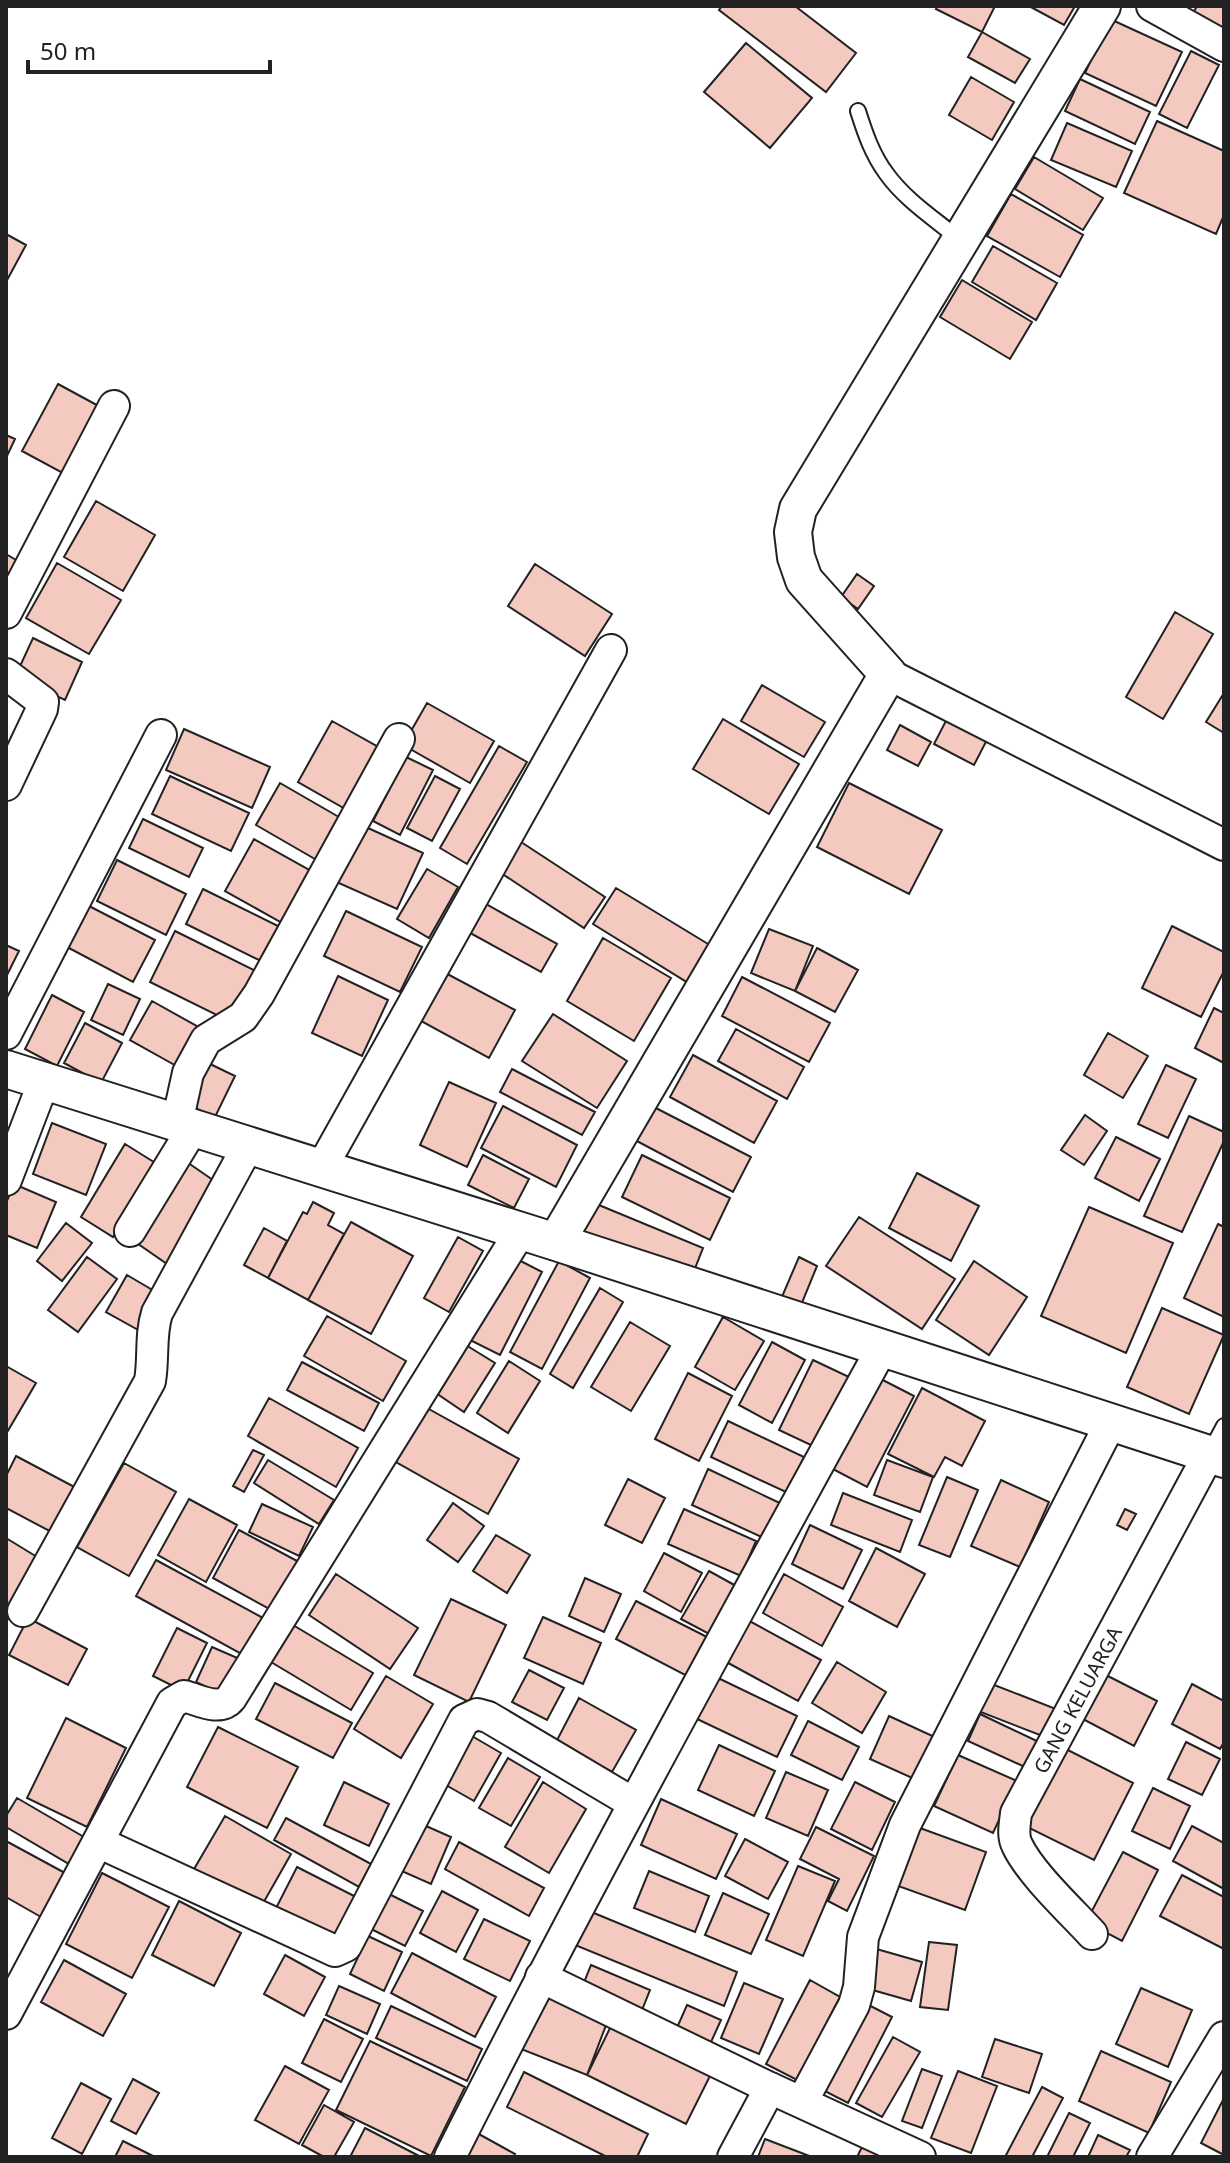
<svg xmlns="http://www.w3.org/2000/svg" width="1230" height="2163" viewBox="0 0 1230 2163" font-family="'Noto Sans',sans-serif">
	<rect width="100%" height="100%" fill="#fff"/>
	<!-- building -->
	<path fill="#f3c9c0" stroke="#222" stroke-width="2" d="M722 6H795L856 53 826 92 719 10Z
		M938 6H995L982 32 936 9Z
		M1029 6H1075L1064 25Z
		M1197 6H1224V32L1192 15Z
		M1110 19 1182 52 1156 106 1085 73Z
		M982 32 1030 59 1015 83 968 57Z
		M746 43 812 98 770 148 704 92Z
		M1191 51 1219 65 1187 128 1159 114Z
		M971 77 1014 102 992 140 949 115Z
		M1080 79 1150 112 1135 144 1065 111Z
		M1157 121 1224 151V215L1216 234 1124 193Z
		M1067 123 1132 151 1116 187 1051 160Z
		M1034 157 1103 198 1083 230 1015 189Z
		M1011 194 1083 235 1060 277 987 236Z
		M6 234 26 245 6 282Z
		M993 246 1057 283 1036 320 972 282Z
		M962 280 1032 322 1010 359 940 317Z
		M58 384 106 410 70 477 22 451Z
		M6 435 15 439 6 458Z
		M96 501 155 535 123 591 64 557Z
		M6 554 26 566 6 599Z
		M57 563 121 600 89 654 26 618Z
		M535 564 612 614 585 656 508 606Z
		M857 574 874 586 858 609 841 597Z
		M1175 612 1213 634 1163 719 1126 697Z
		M33 638 82 662 65 700 15 677Z
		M762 685 825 722 804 757 741 721Z
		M1224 693V733L1206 722Z
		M427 703 494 741 470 783 403 745Z
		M950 713 990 734 974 765 934 744Z
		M723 719 799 764 769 814 693 769Z
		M332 721 389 753 354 814 298 782Z
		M900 725 931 742 918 766 887 750Z
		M184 729 270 767 252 808 166 770Z
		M499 746 527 762 467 864 440 848Z
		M406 757 433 770 400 835 373 821Z
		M170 776 249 813 231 851 152 814Z
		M435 776 460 789 432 841 407 828Z
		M280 783 351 824 327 866 256 825Z
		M849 783 942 830 909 894 817 847Z
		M143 819 203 848 189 877 129 848Z
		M357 823 423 853 397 909 332 880Z
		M254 839 320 876 291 928 225 891Z
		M518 840 605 897 584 928 498 871Z
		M117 860 186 894 166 935 97 901Z
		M427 869 458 887 429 938 397 919Z
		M616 888 713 947 690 984 593 924Z
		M203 889 280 927 263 962 186 924Z
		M479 900 557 944 541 972 463 929Z
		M89 906 155 940 133 982 67 947Z
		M346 911 422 947 400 992 324 956Z
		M1172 926 1224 952V971L1201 1017 1142 988Z
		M769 929 813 946 795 991 751 973Z
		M175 931 258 972 233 1023 150 982Z
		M603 938 671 978 634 1041 567 1001Z
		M6 945 19 951 6 977Z
		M817 948 858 970 835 1012 795 991Z
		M438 969 515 1010 489 1058 412 1016Z
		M338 976 388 1000 362 1056 312 1033Z
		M742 977 830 1023 809 1062 722 1016Z
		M108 984 140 999 123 1035 91 1020Z
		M52 995 84 1012 57 1066 25 1049Z
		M152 1001 202 1029 180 1068 130 1040Z
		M1214 1008 1224 1013V1063L1195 1048Z
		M553 1014 627 1061 597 1108 522 1061Z
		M85 1023 122 1043 101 1083 64 1063Z
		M736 1029 804 1067 787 1099 718 1061Z
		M1108 1033 1148 1056 1123 1098 1084 1075Z
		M693 1055 777 1101 754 1143 670 1097Z
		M206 1062 235 1076 215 1117 186 1104Z
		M1166 1065 1196 1079 1168 1138 1138 1124Z
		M512 1069 595 1112 582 1135 500 1092Z
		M449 1082 496 1103 467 1167 420 1145Z
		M650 1105 751 1157 733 1192 633 1139Z
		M503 1106 577 1145 556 1187 481 1148Z
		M1085 1115 1107 1131 1084 1165 1061 1150Z
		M1189 1116 1224 1132V1141L1182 1232 1144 1216Z
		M52 1123 106 1144 86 1195 33 1174Z
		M1116 1137 1160 1159 1139 1201 1095 1178Z
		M125 1144 157 1164 113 1237 81 1217Z
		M483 1155 529 1179 514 1208 468 1185Z
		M642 1155 730 1198 710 1240 622 1197Z
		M184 1160 223 1187 170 1266 131 1239Z
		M917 1173 979 1206 951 1261 889 1228Z
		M14 1184 56 1202 37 1248 6 1235V1203Z
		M313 1202 334 1213 328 1225 344 1234 308 1300 268 1278 303 1212 307 1214Z
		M594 1203 703 1248 692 1276 582 1231Z
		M1089 1207 1173 1243 1126 1353 1041 1316Z
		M859 1217 955 1279 922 1329 826 1266Z
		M351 1222 413 1256 371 1334 308 1300Z
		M66 1223 92 1243 62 1281 37 1261Z
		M1218 1224 1224 1227V1317L1184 1298Z
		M264 1228 287 1241 268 1278 244 1265Z
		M458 1237 483 1251 449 1312 424 1298Z
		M509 1255 542 1272 500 1355 466 1338Z
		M87 1257 117 1279 78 1332 48 1310Z
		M799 1257 817 1266 797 1315 778 1306Z
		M559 1261 590 1278 542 1369 510 1352Z
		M974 1261 1027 1297 989 1355 936 1320Z
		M127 1275 161 1295 140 1331 106 1312Z
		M600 1288 623 1302 573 1388 550 1374Z
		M1162 1308 1224 1335 1189 1414 1127 1387Z
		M327 1316 406 1361 383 1401 304 1356Z
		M723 1317 764 1341 735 1390 695 1367Z
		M630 1322 670 1346 631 1411 591 1387Z
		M461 1342 495 1363 464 1412 430 1389Z
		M772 1342 805 1360 772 1423 739 1405Z
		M813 1360 849 1377 815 1447 779 1430Z
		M509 1361 540 1381 508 1433 477 1413Z
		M302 1362 379 1403 364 1431 287 1390Z
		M6 1366 36 1383 6 1434Z
		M688 1373 732 1396 699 1461 655 1439Z
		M875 1376 914 1396 867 1487 829 1467Z
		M922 1388 985 1421 962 1466 945 1457 934 1477 888 1454Z
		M269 1398 358 1448 336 1487 248 1436Z
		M427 1408 519 1459 488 1514 396 1462Z
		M728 1421 804 1457 788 1493 711 1457Z
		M253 1450 264 1455 244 1492 233 1486Z
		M16 1456 82 1491 59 1536 6 1508V1476Z
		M268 1460 334 1500 319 1524 254 1483Z
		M887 1460 933 1477 920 1512 874 1495Z
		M124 1463 176 1492 129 1576 77 1547Z
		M708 1469 782 1504 766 1539 692 1505Z
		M947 1477 978 1490 950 1557 919 1545Z
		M628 1479 665 1498 642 1543 605 1525Z
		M1001 1480 1049 1502 1020 1567 971 1546Z
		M843 1493 912 1520 900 1552 831 1525Z
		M189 1499 237 1525 206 1582 158 1555Z
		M453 1503 484 1526 458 1562 427 1540Z
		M262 1504 313 1527 299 1556 249 1532Z
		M684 1509 756 1541 741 1576 668 1544Z
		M1125 1509 1136 1514 1127 1530 1117 1525Z
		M810 1525 862 1550 843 1589 792 1564Z
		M239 1530 299 1562 273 1611 213 1578Z
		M496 1535 530 1555 507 1593 473 1571Z
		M6 1538 42 1560 6 1622Z
		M876 1548 925 1574 897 1627 849 1601Z
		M664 1553 702 1573 681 1612 644 1591Z
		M156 1560 265 1619 245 1656 136 1596Z
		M709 1571 738 1587 711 1635 681 1619Z
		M336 1574 418 1628 390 1669 309 1615Z
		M784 1574 843 1607 822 1646 763 1613Z
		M585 1578 621 1594 604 1632 569 1616Z
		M451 1599 506 1625 469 1702 414 1675Z
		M636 1601 707 1637 687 1676 616 1639Z
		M543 1617 601 1643 583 1684 524 1658Z
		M742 1617 821 1660 798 1701 719 1658Z
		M28 1618 87 1649 68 1685 9 1655Z
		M293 1625 373 1673 351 1710 271 1662Z
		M177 1628 207 1643 183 1691 153 1676Z
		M212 1647 242 1660 225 1696 196 1682Z
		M837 1662 886 1692 862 1733 812 1703Z
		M529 1670 564 1688 547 1720 512 1702Z
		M1102 1673 1157 1701 1134 1746 1079 1717Z
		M386 1676 433 1704 401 1758 354 1729Z
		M716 1677 797 1716 777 1757 695 1718Z
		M984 1681 1056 1709 1045 1737 973 1709Z
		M275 1683 352 1723 333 1758 256 1719Z
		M1192 1684 1224 1701V1742L1220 1749 1172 1724Z
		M579 1698 636 1730 612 1772 556 1742Z
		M980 1714 1039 1742 1027 1768 968 1741Z
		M889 1716 939 1739 919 1781 870 1759Z
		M66 1718 126 1748 87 1827 27 1798Z
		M808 1721 859 1747 842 1780 791 1755Z
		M218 1727 298 1767 267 1828 187 1787Z
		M465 1732 501 1753 474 1801 437 1780Z
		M1186 1742 1220 1759 1202 1795 1168 1779Z
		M1056 1744 1133 1783 1094 1860 1017 1822Z
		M719 1745 775 1771 754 1816 698 1790Z
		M958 1755 1017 1781 993 1833 934 1806Z
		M508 1758 540 1777 511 1826 479 1808Z
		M786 1772 828 1790 808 1836 766 1818Z
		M344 1782 389 1804 369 1846 324 1825Z
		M543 1782 586 1809 549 1873 505 1847Z
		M855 1782 895 1802 872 1850 831 1829Z
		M1153 1788 1190 1806 1170 1849 1132 1831Z
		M17 1798 84 1837 69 1864 6 1827V1816Z
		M661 1799 737 1834 716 1879 641 1845Z
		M225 1816 291 1854 257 1914 190 1876Z
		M286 1818 371 1864 359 1887 274 1840Z
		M417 1822 451 1837 431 1884 397 1869Z
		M909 1824 986 1852 965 1910 887 1882Z
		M1192 1826 1224 1843V1889L1173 1861Z
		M816 1827 874 1856 847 1911 828 1901 839 1879 800 1859Z
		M745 1839 788 1862 768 1899 725 1876Z
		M6 1841 65 1873 41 1917 6 1897Z
		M459 1842 544 1888 529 1916 445 1869Z
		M1123 1852 1158 1870 1122 1941 1086 1922Z
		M798 1866 835 1881 803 1956 766 1940Z
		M297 1867 362 1900 338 1947 273 1914Z
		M649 1871 709 1896 695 1932 634 1908Z
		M102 1873 169 1907 132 1978 66 1944Z
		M1182 1875 1224 1897V1949L1160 1916Z
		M442 1891 478 1910 456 1952 420 1933Z
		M723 1893 769 1914 751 1954 705 1935Z
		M389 1894 423 1911 405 1946 371 1929Z
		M179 1901 241 1933 214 1986 152 1955Z
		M589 1911 737 1972 724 2006 575 1945Z
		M484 1919 530 1941 510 1981 464 1959Z
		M368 1936 402 1952 384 1991 350 1974Z
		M929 1942 957 1945 948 2010 920 2007Z
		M873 1948 922 1962 911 2001 862 1987Z
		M412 1953 496 1997 475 2037 391 1993Z
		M285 1955 325 1977 304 2016 264 1994Z
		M64 1960 126 1994 103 2036 41 2002Z
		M591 1965 650 1990 638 2020 579 1995Z
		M810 1980 840 1997 797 2080 766 2064Z
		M744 1983 783 1999 759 2054 721 2038Z
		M339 1986 380 2004 367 2034 326 2015Z
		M1141 1988 1192 2010 1168 2067 1116 2044Z
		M542 1995 608 2020 587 2075 521 2049Z
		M859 2000 892 2017 848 2103 815 2086Z
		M687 2005 721 2020 706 2053 672 2039Z
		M391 2006 482 2049 467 2081 376 2038Z
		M324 2019 363 2039 341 2082 302 2063Z
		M612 2024 711 2074 686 2124 587 2075Z
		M893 2037 920 2052 882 2117 856 2103Z
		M995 2039 1042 2054 1029 2093 982 2077Z
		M370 2041 465 2087 431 2156 336 2110Z
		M1101 2051 1171 2082 1149 2133 1079 2101Z
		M285 2066 329 2090 299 2144 255 2120Z
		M922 2069 942 2076 922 2128 902 2121Z
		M958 2071 997 2086 971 2153 931 2138Z
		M524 2072 648 2134 637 2157H607L507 2107Z
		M133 2079 159 2093 136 2134 111 2121Z
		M81 2083 111 2099 82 2154 52 2138Z
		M1042 2087 1063 2098 1032 2157H1005Z
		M1224 2098V2155L1201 2143Z
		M324 2105 354 2122 334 2157H324L302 2145Z
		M1069 2113 1090 2123 1073 2157H1047Z
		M365 2128 421 2157H350Z
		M477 2133 515 2154 514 2157H464Z
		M1098 2135 1130 2150 1126 2157H1088Z
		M765 2139 812 2157H758Z
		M123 2141 155 2157H115Z
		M864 2143 892 2157H857Z"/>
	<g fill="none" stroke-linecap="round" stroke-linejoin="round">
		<defs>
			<path id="service" d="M858 111C865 133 872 154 886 173 905 200 935 219 960 240
				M1209 1454 1224 1426"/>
			<g id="minor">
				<path d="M1152 6 1224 46"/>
				<path d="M6 613 114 406"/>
				<path d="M6 674 43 702 42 709 6 785"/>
				<path d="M888 674 1224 845"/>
				<path d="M6 1034 161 735"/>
				<path d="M177 1123 188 1073 206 1040 243 1017 259 994 399 739"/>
				<path d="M322 1167 611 650"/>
				<path d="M6 1180 44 1081"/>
				<path d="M130 1231 193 1128"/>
				<path d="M23 1611 150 1381C154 1357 150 1335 157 1313L248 1146"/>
				<path d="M98 1842 335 1951 346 1946 464 1720 477 1714 488 1717 633 1803"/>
				<path id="s1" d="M1092 1934C1070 1910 1030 1873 1017 1845 1012 1835 1015 1824 1016 1813L1209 1454"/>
				<path d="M541 1977 770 2088"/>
				<path d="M6 2014 172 1703 184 1696C199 1700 220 1712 231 1698L520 1232"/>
				<path d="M802 2102 854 2005 859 1987 863 1937 905 1825 1110 1424"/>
				<path d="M450 2157C587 1884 735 1617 881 1350"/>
				<path d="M733 2157 770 2088 920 2157"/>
				<path d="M1152 2157 1224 2037"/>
			</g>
			<path id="tertiary" d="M6 1069 556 1242 1224 1459
				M556 1242 888 674 804 580 796 557 793 532 798 509 1102 6"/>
		</defs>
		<!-- service casing -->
		<use href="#service" stroke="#222" stroke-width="18"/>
		<!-- minor casing -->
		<use href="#minor" stroke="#222" stroke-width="34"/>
		<!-- tertiary casing -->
		<use href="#tertiary" stroke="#222" stroke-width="40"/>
		<!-- service -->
		<use href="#service" stroke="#fff" stroke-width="14"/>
		<!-- minor -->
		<use href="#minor" stroke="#fff" stroke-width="30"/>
		<!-- tertiary -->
		<use href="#tertiary" stroke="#fff" stroke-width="36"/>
	</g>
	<g text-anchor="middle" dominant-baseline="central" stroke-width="6" stroke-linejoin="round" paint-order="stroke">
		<!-- street labels -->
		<g font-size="20" fill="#222" stroke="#fff">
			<text stroke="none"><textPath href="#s1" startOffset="278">GANG KELUARGA</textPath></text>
		</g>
	</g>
	<!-- border -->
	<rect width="1230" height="2163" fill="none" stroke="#222222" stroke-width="16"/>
	<!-- scale -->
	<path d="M28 60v12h242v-12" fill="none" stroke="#222222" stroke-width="4"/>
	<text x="40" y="60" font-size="24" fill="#222222" stroke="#ffffff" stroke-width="6" paint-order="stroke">50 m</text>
</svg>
